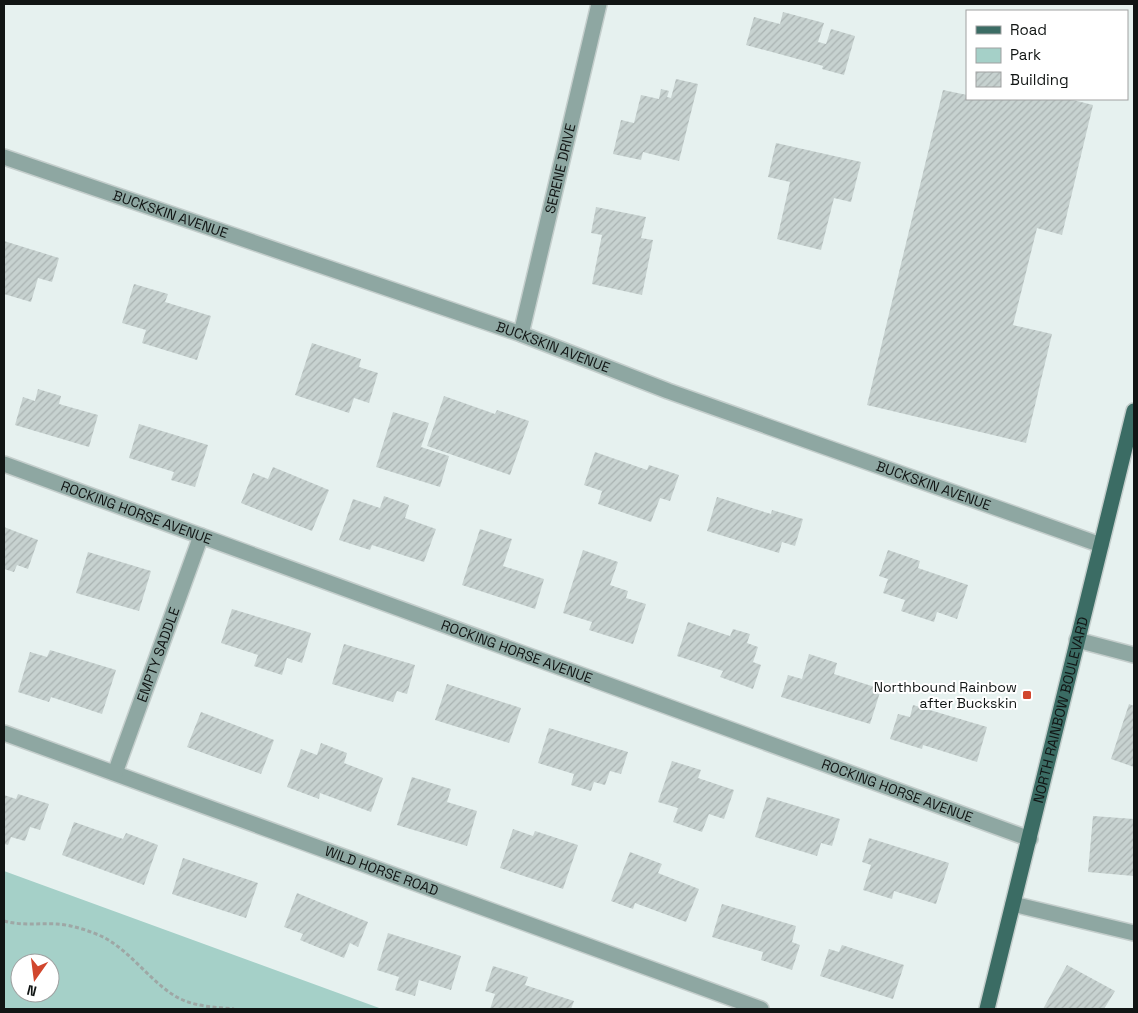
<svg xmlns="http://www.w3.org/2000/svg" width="1138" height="1013" viewBox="0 0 1138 1013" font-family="'Space Grotesk',sans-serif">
	<defs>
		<pattern id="building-hatch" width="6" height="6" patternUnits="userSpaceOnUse" patternTransform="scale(1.25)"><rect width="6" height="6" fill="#c7d2d0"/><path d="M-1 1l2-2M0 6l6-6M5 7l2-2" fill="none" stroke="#aab3b2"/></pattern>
	</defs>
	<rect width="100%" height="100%" fill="#e6f1ef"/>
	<!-- park -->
	<path fill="#a5d0c8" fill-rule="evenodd" d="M4 871 382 1009H4ZM20 963H50V993H20Z"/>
	<!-- building -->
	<path fill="url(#building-hatch)" d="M783 12 824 23 818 42 826 44 831 29 855 36 844 75 822 69 823 66 746 45 754 17 780 24Z
		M676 79 698 84 679 161 643 152 641 160 613 154 621 120 634 123 641 95 659 99 661 89 669 91 667 97 671 98Z
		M943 90 967 95V99H1069L1093 105 1062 235 1037 228 1013 325 1052 334 1026 443 867 405Z
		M776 143 861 162 851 202 834 198 821 250 777 239 790 182 768 177Z
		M596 207 646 217 641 238 653 240 642 295 592 284 602 235 591 233Z
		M4 241 59 258 52 282 38 278 31 302 4 294Z
		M134 284 168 294 165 302 211 316 197 360 142 343 146 330 122 323Z
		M312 343 361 359 359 367 378 373 369 403 354 398 349 413 295 395Z
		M38 389 61 396 59 404 98 415 89 447 15 425 23 397 35 401Z
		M444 396 495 414 497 410 529 421 510 475 427 446Z
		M393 412 429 423 421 447 449 456 440 487 376 467Z
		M139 424 208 445 195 487 171 480 174 472 129 458Z
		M595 452 647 470 649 465 679 475 670 501 660 498 651 522 598 504 602 491 584 485Z
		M273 467 329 490 312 531 241 503 253 473 268 479Z
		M384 496 409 505 405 518 436 529 424 562 372 545 370 550 339 540 353 499 380 508Z
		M717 497 771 514 772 510 803 519 795 546 782 542 779 553 707 531Z
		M4 527 38 540 28 569 17 565 14 572 4 569Z
		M480 529 512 539 503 566 544 579 535 609 462 585Z
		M583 550 618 562 610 585 628 591 626 598 646 604 633 644 589 630 592 622 563 613Z
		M888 550 920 561 918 568 968 585 957 619 937 612 934 622 901 611 905 600 883 593 888 579 879 576Z
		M88 552 151 571 139 611 76 593Z
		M232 609 311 633 302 663 287 658 282 675 254 666 258 655 221 643Z
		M688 622 730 636 733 629 750 634 747 643 758 647 753 662 761 665 753 689 720 677 723 671 677 656Z
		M344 644 415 665 407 694 397 691 393 702 332 684Z
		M50 650 116 670 102 714 51 697 49 702 18 692 30 652 47 657Z
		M809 654 837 663 834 674 881 689 870 724 781 697 788 675 802 679Z
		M447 684 521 708 509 743 435 720Z
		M1129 704 1134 706V767L1111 759Z
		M913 705 987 727 977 762 923 745 922 749 890 739 898 714 910 717Z
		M201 712 274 740 261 774 187 747Z
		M549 728 628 752 621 774 610 771 605 785 594 782 591 791 571 785 574 774 538 763Z
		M321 743 347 753 344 763 383 778 371 812 320 793 319 799 287 787 301 749 317 755Z
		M672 761 701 770 698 778 734 790 724 819 709 814 702 832 673 822 678 808 658 802Z
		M412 777 451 789 447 802 477 811 467 846 397 825Z
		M18 794 49 804 40 830 30 827 25 841 11 837 8 845 4 844V795L16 799Z
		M767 797 840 819 832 846 821 843 817 856 755 837Z
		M1093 816 1134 819V876L1088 872Z
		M74 822 123 839 126 833 158 845 144 885 62 855Z
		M513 829 533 836 535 831 578 845 563 889 500 868Z
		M869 838 949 863 936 904 894 891 892 899 863 890 871 865 862 862Z
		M630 852 662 864 658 873 699 889 686 922 635 903 633 909 611 901Z
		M183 858 258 883 246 918 172 894Z
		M297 893 368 922 358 947 350 943 344 958 300 940 303 934 284 927Z
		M722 904 796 926 792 942 800 945 792 970 761 960 763 952 712 937Z
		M388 933 461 956 451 990 419 980 415 996 395 990 399 977 377 970Z
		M842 945 904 965 893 999 820 976 829 949 839 952Z
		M1067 965 1115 991 1104 1009H1043Z
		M493 966 528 977 525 985 574 1001 571 1009H490L495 994 485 991Z"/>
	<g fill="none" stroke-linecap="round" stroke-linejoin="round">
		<defs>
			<g id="minor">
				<path id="s1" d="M4 157 521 334 668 391 1101 545"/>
				<path id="s2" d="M521 334 599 4"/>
				<path id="s3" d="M4 464 1030 839"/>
				<path d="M1077 640 1134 655"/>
				<path id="s4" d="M4 733 761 1009"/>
				<path id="s5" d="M115 773 201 536"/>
				<path d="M1013 904 1134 933"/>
			</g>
			<g id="primary">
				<path id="s6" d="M987 1009 1134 411"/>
			</g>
		</defs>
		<!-- minor casing -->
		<use href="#minor" stroke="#c4cecc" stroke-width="18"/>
		<!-- primary casing -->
		<use href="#primary" stroke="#c4cecc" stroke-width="18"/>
		<!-- path -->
		<path stroke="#9ea7a5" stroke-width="3" stroke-dasharray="4 2.5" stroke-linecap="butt" d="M4 921C22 926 39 923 57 924 72 925 91 931 105 938 132 953 149 980 175 996 193 1007 215 1007 234 1009"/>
		<!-- minor -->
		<use href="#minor" stroke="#8ea7a2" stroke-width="15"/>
		<!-- primary -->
		<use href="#primary" stroke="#3b6c64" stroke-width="15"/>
	</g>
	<!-- markers -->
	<rect fill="#d1462d" stroke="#fff" stroke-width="2" x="1022" y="690" width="10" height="10" rx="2.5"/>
	<g text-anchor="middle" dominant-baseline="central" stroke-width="4" stroke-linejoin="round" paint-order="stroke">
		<!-- street labels -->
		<g font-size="14" fill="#111514" stroke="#fff">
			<text stroke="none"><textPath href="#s2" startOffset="170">SERENE DRIVE</textPath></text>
			<text stroke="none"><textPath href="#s1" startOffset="176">BUCKSKIN AVENUE</textPath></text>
			<text stroke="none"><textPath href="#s1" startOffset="581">BUCKSKIN AVENUE</textPath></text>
			<text stroke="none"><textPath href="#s1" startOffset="986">BUCKSKIN AVENUE</textPath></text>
			<text stroke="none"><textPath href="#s3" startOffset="141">ROCKING HORSE AVENUE</textPath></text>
			<text stroke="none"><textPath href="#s3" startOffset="546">ROCKING HORSE AVENUE</textPath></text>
			<text stroke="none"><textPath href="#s5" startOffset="126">EMPTY SADDLE</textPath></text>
			<text stroke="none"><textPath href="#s6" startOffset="308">NORTH RAINBOW BOULEVARD</textPath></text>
			<text stroke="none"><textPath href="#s3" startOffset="951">ROCKING HORSE AVENUE</textPath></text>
			<text stroke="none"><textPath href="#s4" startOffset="402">WILD HORSE ROAD</textPath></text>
		</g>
		<!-- poi labels -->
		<g font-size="14" fill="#111514" stroke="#fff" text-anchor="end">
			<text x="1017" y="687">Northbound Rainbow<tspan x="1017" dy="16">after Buckskin</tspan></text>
		</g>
	</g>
	<!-- border -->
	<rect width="1138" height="1013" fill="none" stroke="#111514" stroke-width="10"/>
	<!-- legend -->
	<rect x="966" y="10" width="162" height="90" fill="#ffffff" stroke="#a0a1a1"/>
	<rect x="976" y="26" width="25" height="8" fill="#3b6c64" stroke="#a0a1a1"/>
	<text x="1010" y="35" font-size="15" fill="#111514">Road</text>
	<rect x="976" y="48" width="25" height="15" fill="#a5d0c8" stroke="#a0a1a1"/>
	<text x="1010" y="60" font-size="15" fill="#111514">Park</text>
	<rect x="976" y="72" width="25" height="15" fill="url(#building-hatch)" stroke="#a0a1a1"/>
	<text x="1010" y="85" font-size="15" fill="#111514">Building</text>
	<!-- north arrow -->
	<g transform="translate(35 978) rotate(194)"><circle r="24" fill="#ffffff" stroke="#a0a1a1"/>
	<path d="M0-4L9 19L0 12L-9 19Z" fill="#d1462d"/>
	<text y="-8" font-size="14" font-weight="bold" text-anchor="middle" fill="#111514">N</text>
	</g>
</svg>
